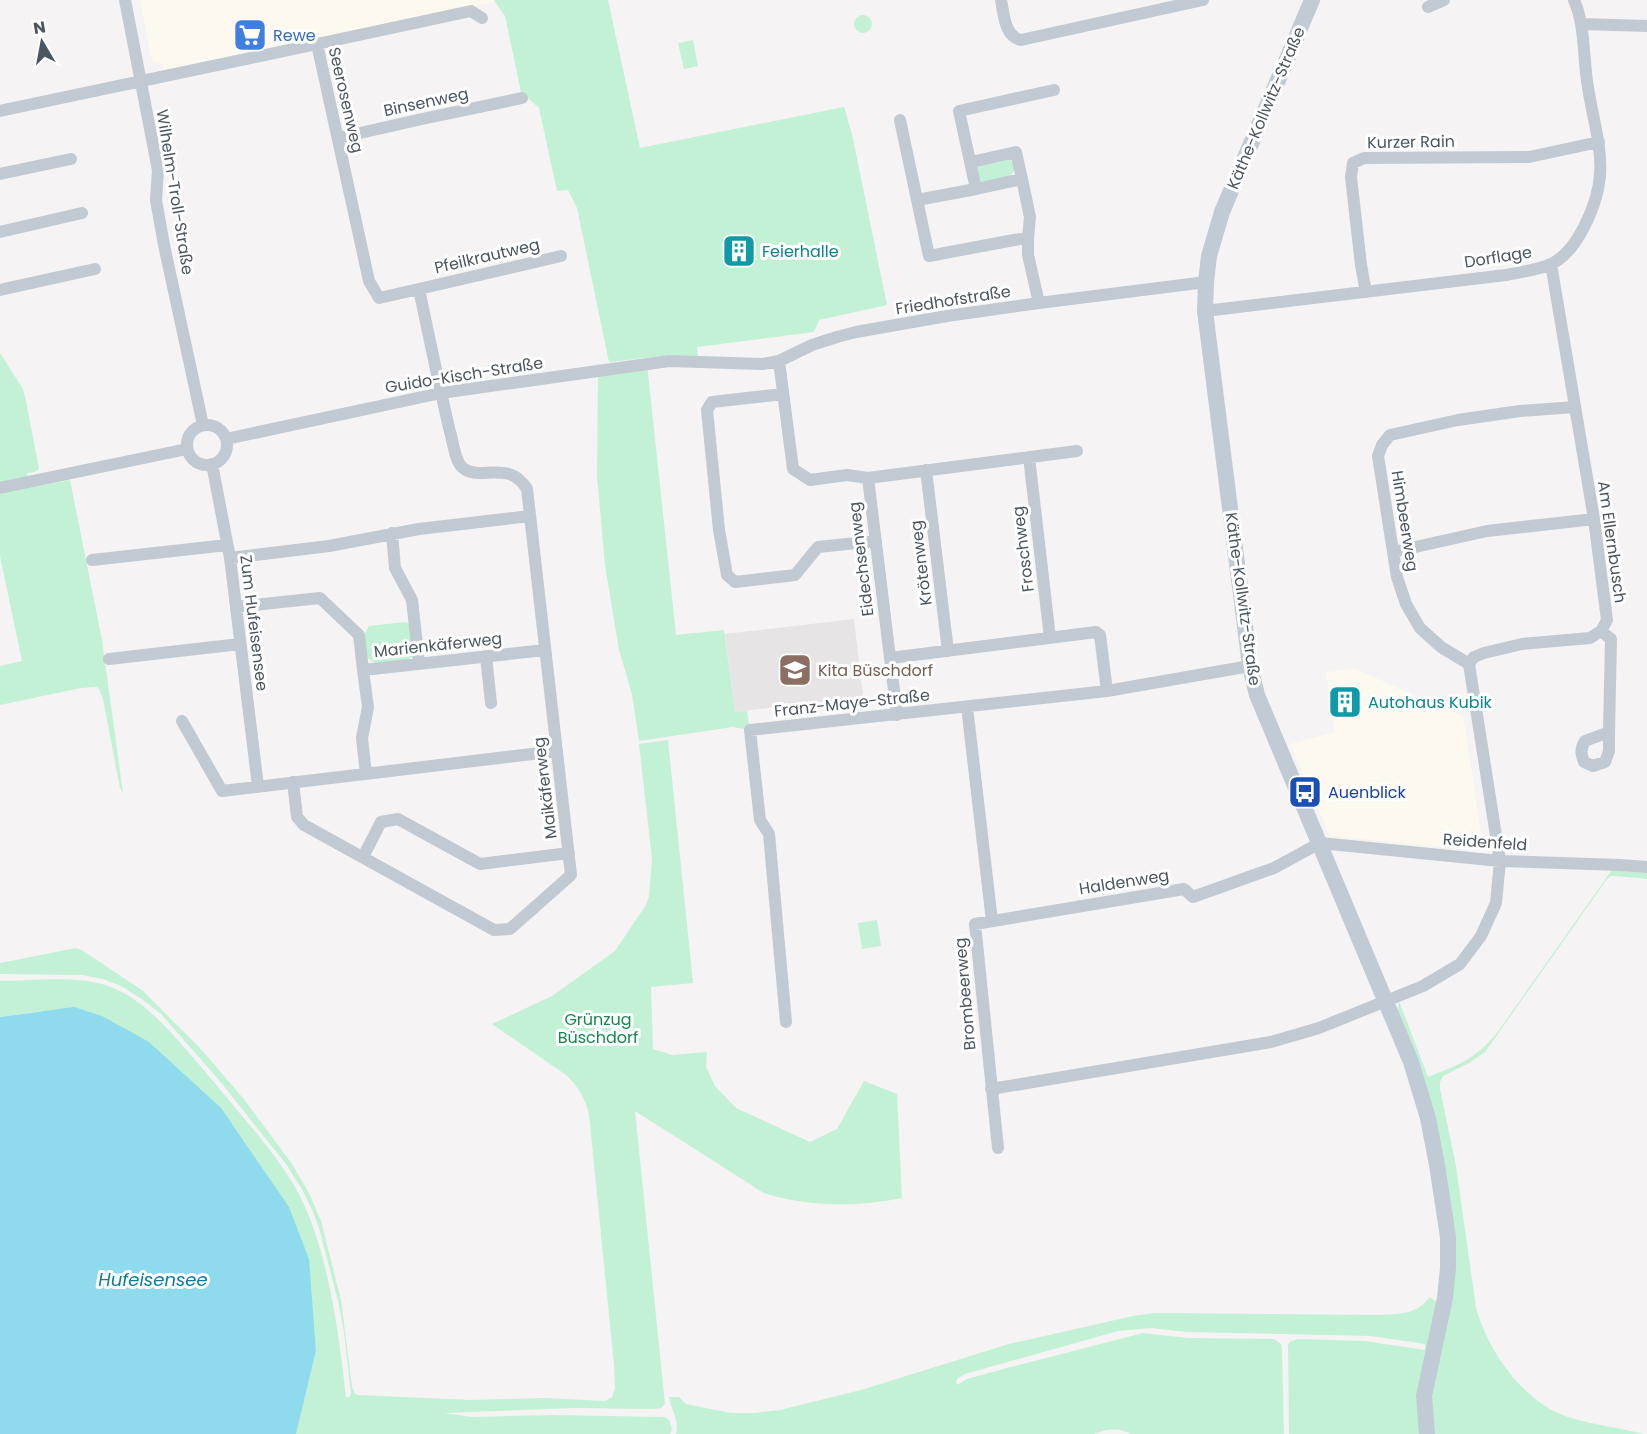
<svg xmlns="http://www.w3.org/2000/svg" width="1647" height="1434" viewBox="0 0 1647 1434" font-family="Poppins,sans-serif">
	<rect width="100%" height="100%" fill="#f5f3f3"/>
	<!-- commercial -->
	<path fill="#fdf9ef" d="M140 0H494V2L164 70 162 63 154 62 151 57Z
		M1355 669 1463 716 1484 851 1330 836 1290 744 1335 732 1326 672Z"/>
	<!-- education -->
	<path fill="#e6e4e5" d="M854 619 864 705 802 712 793 705 735 712 725 634Z"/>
	<!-- green -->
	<path fill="#c3f1d5" d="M494 0H608L640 148 844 107 852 134 887 305 819 320 814 332 697 347 698 356 671 355 609 362 577 208 568 190 557 191 539 108 521 92 505 16Z
		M854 24a9 9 0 1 1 18 0a9 9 0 1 1-18 0Z
		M693 40 698 66 684 69 678 43Z
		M1008 158C1035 180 963 198 978 165Z
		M0 353 23 389 25 396 39 469 35 472 27 473 28 478 0 484Z
		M647 364 676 635 724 630 735 712 747 711 750 730 733 727 639 741 632 694 619 650 605 565 597 476 598 375Z
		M70 480 102 640 123 793 120 788 103 699 100 691 97 687 81 688 0 705V666L22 661 0 556V493Z
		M405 622 409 623 414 650 412 657 407 660 376 664 367 657 364 635 369 626Z
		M668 740 693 983 651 987 653 1049 672 1055 707 1052 706 1067 715 1086 736 1108 810 1142 837 1129 864 1081 897 1094 902 1198C862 1206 822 1207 782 1198 771 1195 762 1194 753 1186L635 1111 665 1404 661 1408 655 1409 575 1408 444 1413 472 1417 550 1415 665 1417 670 1421 672 1430 670 1434H296L316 1351 313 1315 41 1011 0 1017V981C34 981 75 975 108 986 145 999 172 1034 197 1062 211 1078 224 1095 238 1111 265 1143 293 1176 309 1216 331 1273 339 1336 346 1397H349L351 1394 344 1332 338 1301 319 1228 313 1212 302 1189 286 1164 219 1080 161 1014 143 1000 121 986 103 979 82 975 0 974V963L76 948 82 950 143 991 200 1048 243 1098 292 1164 309 1193 321 1221 341 1300 352 1387 355 1394 358 1395 470 1400 544 1398 605 1401 612 1397 615 1388 614 1365 589 1114C585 1098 578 1086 566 1075L492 1024 552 996 615 951 646 905 649 896 652 859 639 744Z
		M1612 870 1647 873V879L1616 876H1611L1607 879 1485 1052 1469 1063 1443 1076 1440 1082V1089L1456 1166 1476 1308C1488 1351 1523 1402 1568 1417 1593 1425 1620 1428 1645 1434H1434L1431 1410 1433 1376 1455 1258 1398 1015V1008L1399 1001 1428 1077C1460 1064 1474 1060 1497 1033Z
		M877 920 881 946 862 949 858 923Z
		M1430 1297 1438 1303 1421 1434H1289L1288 1345 1290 1342 1297 1339 1365 1341 1425 1350V1344L1371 1336 1187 1332 1151 1328 1118 1331 965 1374 958 1378 956 1381 957 1385 967 1379 1007 1368 1143 1333 1188 1338 1274 1339 1281 1344 1282 1349 1284 1434H1131C1120 1427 1106 1429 1094 1434H676C680 1421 671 1410 669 1397H679L686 1404 731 1413H754L780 1410 861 1390 1009 1344 1133 1316 1154 1313 1381 1315C1402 1313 1416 1315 1430 1297Z"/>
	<!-- water -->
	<path fill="#90daee" d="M74 1007 102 1016 149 1042 221 1108 289 1207 309 1259 316 1351 296 1434H0V1017Z"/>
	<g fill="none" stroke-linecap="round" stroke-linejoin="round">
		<!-- street -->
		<path stroke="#c1cad2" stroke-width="12" d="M125 0 158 170 156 200 164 245 203 425
			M1001 0C1004 14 1004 36 1021 40L1203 0
			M1428 7 1444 0
			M1582 24 1647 26
			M317 44 471 11 482 18
			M0 111 317 44 369 281 379 298 419 289
			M900 120 929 256 1014 240 1028 238
			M338 138 422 119 522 98
			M971 162 1016 152 1022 179
			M0 174 71 159
			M917 200 976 189
			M0 232 82 213
			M0 290 95 269
			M1366 292 1361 265 1351 177 1353 163 1364 158 1529 157 1599 142
			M1039 303 1028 255V238L1030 217 1022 179 976 189 959 111 1054 90
			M1205 311 1506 275C1521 272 1538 270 1551 264 1566 257 1577 241 1584 227 1614 170 1595 138 1587 81 1583 53 1585 25 1574 0
			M779 361 793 469 810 480 847 475 868 478 897 715
			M783 394 712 402 707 410 719 530 727 575 735 582 795 575 818 547 876 541
			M187 445a20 20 0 1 1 40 0a20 20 0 1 1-40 0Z
			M226 439 441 393 669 361 762 364 779 361 812 345 837 337 856 332 947 316 1039 303 1206 282
			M1029 457 1050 638
			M212 464 230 558 258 786
			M926 470 948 651
			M868 478 1077 451
			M0 488 187 449
			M392 533 395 568 412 600 419 663
			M1393 552 1487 531 1594 519
			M230 558 329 546 419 529 530 516
			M92 560 227 545
			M236 607 320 598 359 635 363 670 545 650
			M1601 631 1611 639 1609 732 1585 741C1580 749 1581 754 1584 762L1593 766 1605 762 1609 751V732
			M486 656 491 703
			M890 658 1096 632 1100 635 1107 691
			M109 659 240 644
			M1469 664 1441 647 1420 628 1406 604 1397 577 1378 456 1382 445 1390 435 1458 420 1520 411 1575 407
			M363 670 368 707 362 738 366 774
			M967 707 992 921
			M182 721 222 791 557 751
			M293 782 297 817 304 825 494 930 510 929 571 875 527 489C508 458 477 483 462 467 455 461 453 441 450 432 439 385 429 337 419 289L561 256
			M363 857 381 822 398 819 480 864 569 853
			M786 1022 769 834 760 820 750 730 1107 691 1250 666
			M991 1089 1271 1042 1319 1028 1423 986 1460 964 1481 936 1496 903 1500 861 1469 664 1474 657 1484 653 1522 644 1590 638 1601 631 1607 620 1594 519 1551 264
			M998 1148 975 924 1184 889 1193 897 1274 868 1320 843 1500 861 1620 865 1647 867"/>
		<!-- secondary -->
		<path stroke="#c1cbd6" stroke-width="16" d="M1312 0 1222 212 1209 256 1206 282 1205 311 1250 666 1257 695 1411 1062 1428 1118 1437 1165 1448 1237V1268L1445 1298 1424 1396 1427 1434"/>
	</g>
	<!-- icons -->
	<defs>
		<symbol id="supermarket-square" viewBox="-11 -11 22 22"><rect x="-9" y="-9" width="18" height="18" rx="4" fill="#3f7fe0" stroke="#fff"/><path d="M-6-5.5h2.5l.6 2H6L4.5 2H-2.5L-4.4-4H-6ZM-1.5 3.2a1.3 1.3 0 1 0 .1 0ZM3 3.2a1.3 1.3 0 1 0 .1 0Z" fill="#fff"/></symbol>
		<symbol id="building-square" viewBox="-11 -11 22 22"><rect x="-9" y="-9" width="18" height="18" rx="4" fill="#0f9aa8" stroke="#fff"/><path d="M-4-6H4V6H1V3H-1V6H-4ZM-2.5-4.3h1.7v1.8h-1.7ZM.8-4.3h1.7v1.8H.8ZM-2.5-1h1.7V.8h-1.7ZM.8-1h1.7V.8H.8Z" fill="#fff"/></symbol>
		<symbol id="school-square" viewBox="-11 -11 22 22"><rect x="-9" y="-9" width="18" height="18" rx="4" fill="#8d6e63" stroke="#fff"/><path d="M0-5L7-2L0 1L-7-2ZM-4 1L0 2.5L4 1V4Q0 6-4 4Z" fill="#fff"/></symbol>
		<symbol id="bus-square" viewBox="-11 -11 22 22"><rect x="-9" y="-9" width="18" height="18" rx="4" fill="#1a4fb4" stroke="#fff"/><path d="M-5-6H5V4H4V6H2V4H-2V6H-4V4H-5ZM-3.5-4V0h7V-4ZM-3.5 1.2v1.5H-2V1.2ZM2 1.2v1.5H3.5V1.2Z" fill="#fff"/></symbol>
	</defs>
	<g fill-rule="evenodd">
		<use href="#supermarket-square" x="231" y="16" width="38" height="38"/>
		<use href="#building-square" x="720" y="232" width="38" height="38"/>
		<use href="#school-square" x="776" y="651" width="38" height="38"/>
		<use href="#building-square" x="1326" y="683" width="38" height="38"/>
		<use href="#bus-square" x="1286" y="773" width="38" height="38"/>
	</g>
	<g text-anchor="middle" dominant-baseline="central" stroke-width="6" stroke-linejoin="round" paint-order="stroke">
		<!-- shop labels -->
		<g font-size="16" fill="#366cbe" stroke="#fff" text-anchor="start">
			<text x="273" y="35">Rewe</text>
		</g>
		<!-- street labels -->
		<g font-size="16" fill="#4a5661" stroke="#fff">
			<text transform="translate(346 100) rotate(77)">Seerosenweg</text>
			<text transform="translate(426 102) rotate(-12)">Binsenweg</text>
			<text transform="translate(1266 108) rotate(-67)">Käthe-Kollwitz-Straße</text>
			<text transform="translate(1411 142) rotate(-1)">Kurzer Rain</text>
			<text transform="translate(175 192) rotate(81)">Wilhelm-Troll-Straße</text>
			<text transform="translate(487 256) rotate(-13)">Pfeilkrautweg</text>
			<text transform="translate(1498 257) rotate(-9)">Dorflage</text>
			<text transform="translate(953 300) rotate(-9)">Friedhofstraße</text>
			<text transform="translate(464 375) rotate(-9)">Guido-Kisch-Straße</text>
			<text transform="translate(1405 521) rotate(81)">Himbeerweg</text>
			<text transform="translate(1612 542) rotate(82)">Am Ellernbusch</text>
			<text transform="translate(1023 549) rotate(-97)">Froschweg</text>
			<text transform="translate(861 559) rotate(-97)">Eidechsenweg</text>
			<text transform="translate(921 563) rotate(-97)">Krötenweg</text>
			<text transform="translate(1243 599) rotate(82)">Käthe-Kollwitz-Straße</text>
			<text transform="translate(254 623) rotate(83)">Zum Hufeisensee</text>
			<text transform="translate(438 645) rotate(-6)">Marienkäferweg</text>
			<text transform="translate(852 703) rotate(-6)">Franz-Maye-Straße</text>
			<text transform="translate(545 788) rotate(-97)">Maikäferweg</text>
			<text transform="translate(1485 842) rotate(4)">Reidenfeld</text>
			<text transform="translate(1124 882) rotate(-9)">Haldenweg</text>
			<text transform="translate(965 994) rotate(-95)">Brombeerweg</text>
		</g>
		<!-- culture labels -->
		<g font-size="16" fill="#0d838f" stroke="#fff" text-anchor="start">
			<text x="762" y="251">Feierhalle</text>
			<text x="1368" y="702">Autohaus Kubik</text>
		</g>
		<!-- education labels -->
		<g font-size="16" fill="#785e54" stroke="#fff" text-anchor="start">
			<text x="818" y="670">Kita Büschdorf</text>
		</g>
		<!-- transit labels -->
		<g font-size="16" fill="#164399" stroke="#fff" text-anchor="start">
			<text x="1328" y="792">Auenblick</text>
		</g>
		<!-- park labels -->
		<g font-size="16" fill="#17864f" stroke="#fff">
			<text x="598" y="1019">Grünzug<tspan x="598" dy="18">Büschdorf</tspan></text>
		</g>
		<!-- water labels -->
		<g font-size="18" font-style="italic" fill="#0c7c9b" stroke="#fff">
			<text x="153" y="1279">Hufeisensee</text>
		</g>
	</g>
	<!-- north arrow -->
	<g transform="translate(42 42) rotate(350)" stroke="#ffffff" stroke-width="4.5" paint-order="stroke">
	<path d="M0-4.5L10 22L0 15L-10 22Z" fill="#4a5661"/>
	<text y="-9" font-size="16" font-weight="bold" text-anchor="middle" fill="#4a5661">N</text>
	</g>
</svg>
